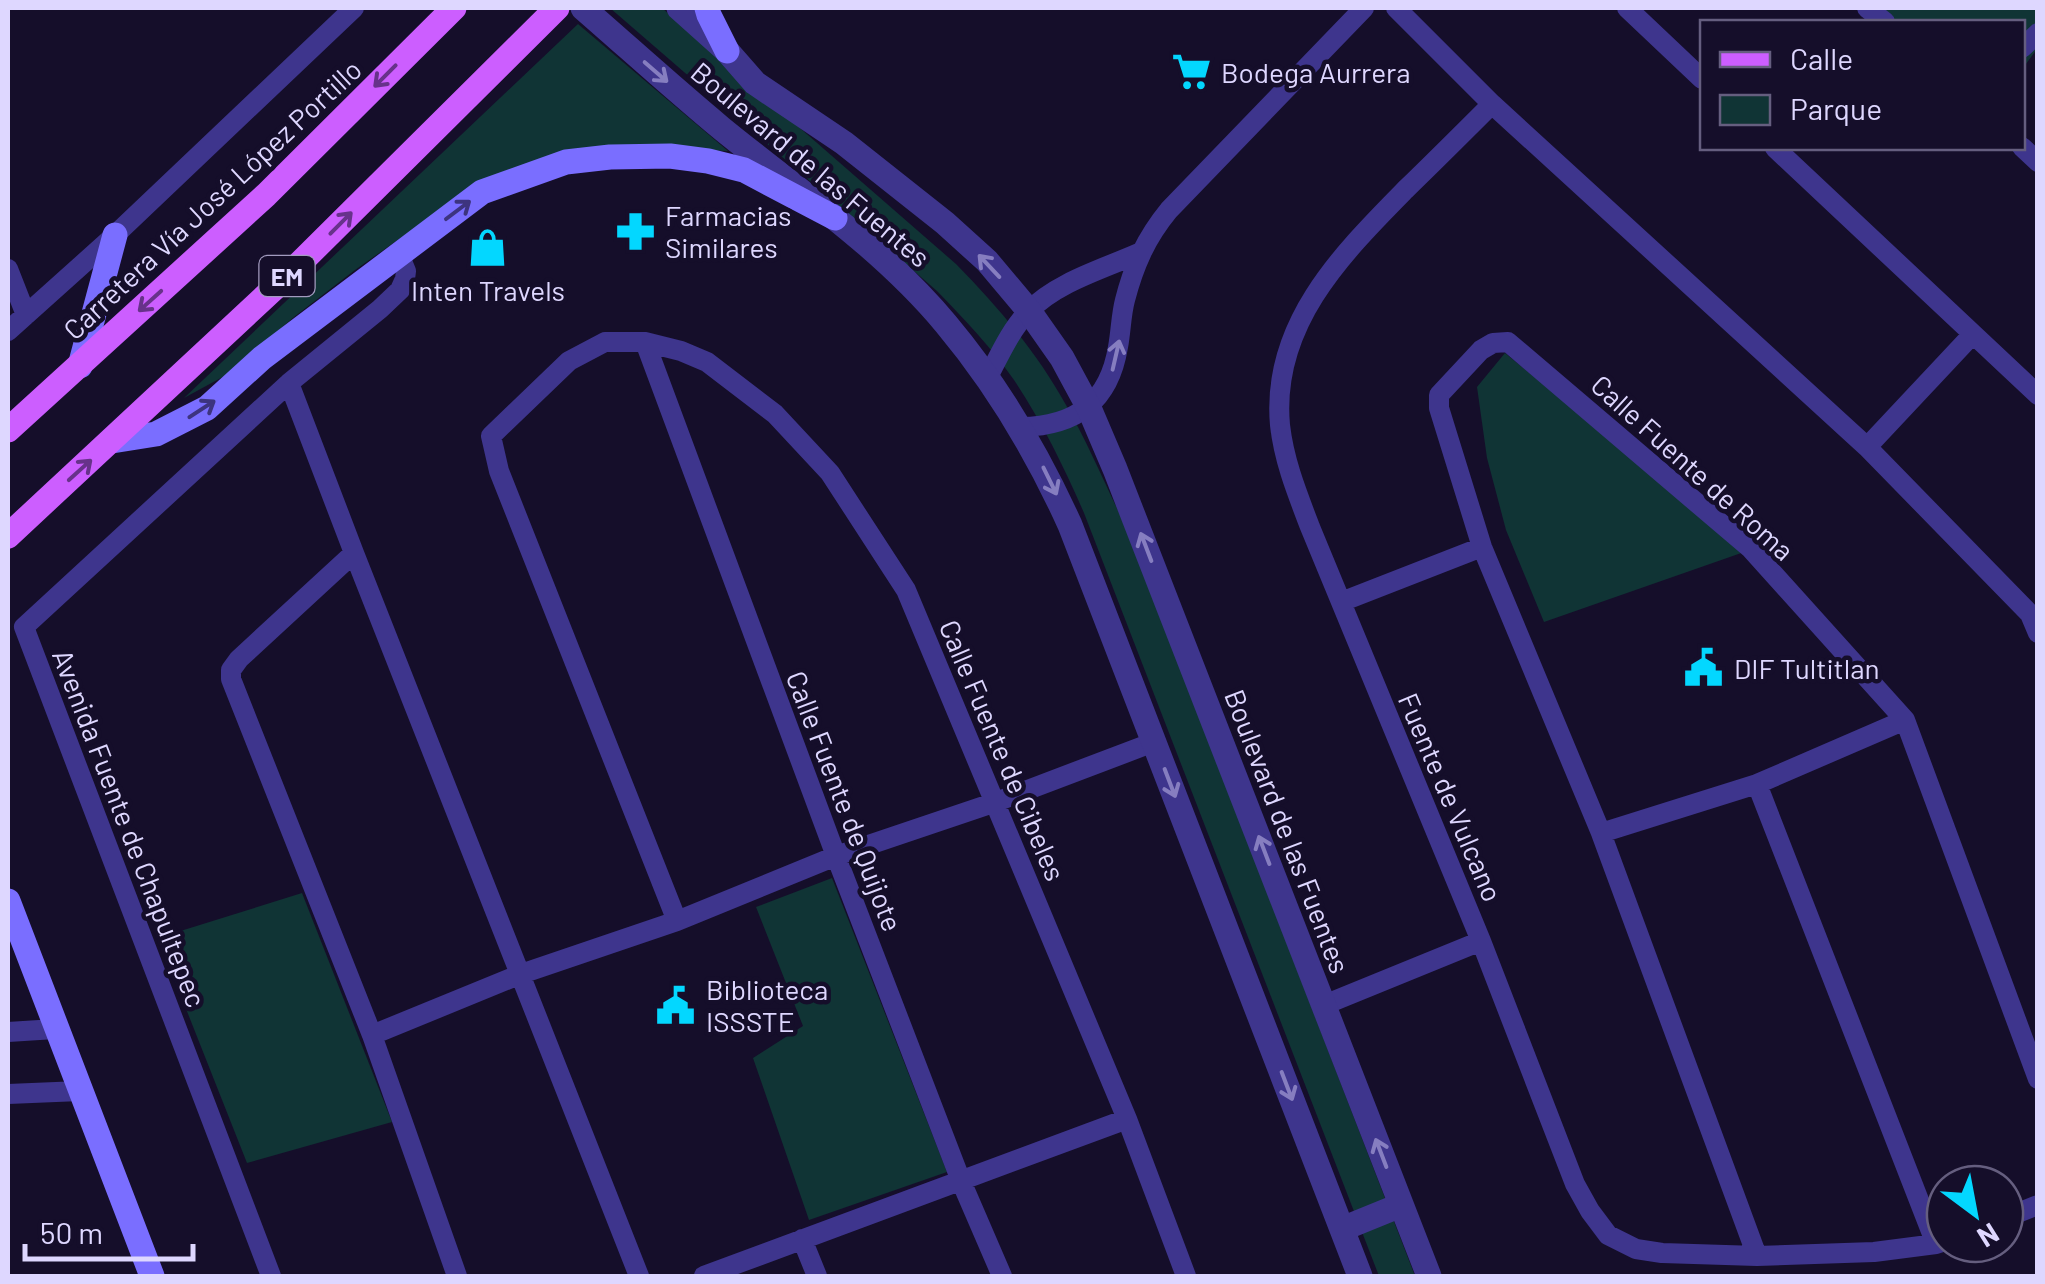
<svg xmlns="http://www.w3.org/2000/svg" width="2045" height="1284" viewBox="0 0 2045 1284" font-family="Barlow,sans-serif">
	<rect width="100%" height="100%" fill="#150e2a"/>
	<!-- green -->
	<path fill="#103435" d="M610 8H662L956 264C998 307 1037 352 1066 405 1089 445 1107 489 1128 531L1415 1276H1379L1084 513C1064 467 1042 422 1014 380 992 348 964 319 937 291Z
		M1867 8H2037V49L2023 68 2022 22H1884Z
		M578 24 728 151 674 149 456 199 355 270 294 317 228 374 184 398Z
		M1505 353 1747 551 1544 622 1506 530 1487 458 1477 387Z
		M832 878 947 1172 809 1220 753 1058 803 1026 756 907Z
		M302 893 392 1122 247 1163 158 938Z"/>
	<g fill="none" stroke-linecap="round" stroke-linejoin="round">
		<!-- minor -->
		<path stroke="#3e358d" stroke-width="20" d="M1396 8 1492 104 1867 447 2030 614 2038 633
			M1627 8 1702 79
			M1867 8 1885 22
			M2022 48 2038 33
			M1492 104C1463 133 1434 162 1405 190 1341 255 1271 325 1280 425 1284 461 1297 493 1310 527L1481 941 1575 1184 1590 1211 1608 1235 1636 1249 1662 1253 1757 1256 1874 1252 1936 1244 1945 1241
			M2022 147 2038 162
			M1775 148 2038 395
			M8 269 26 315
			M8 331 115 235 354 8
			M645 342 836 856 961 1181 1002 1276
			M988 377C1000 354 1011 329 1029 311 1057 282 1103 269 1139 253
			M289 383 354 553 639 1276
			M1021 427C1076 426 1109 402 1118 347 1121 331 1121 315 1125 300 1134 265 1146 238 1169 210L1364 8
			M1867 447 1973 334
			M354 553 239 659 231 670V679L372 1035 457 1276
			M1341 602 1482 547
			M1757 784 1936 1244
			M1601 833 1757 784 1905 720
			M677 921 499 471 491 436 569 361 605 342H645L681 351 707 362 775 414 830 473 906 590 1127 1119 1186 1276
			M1324 1005 1481 941
			M8 1032 55 1029
			M372 1035 521 974 677 921 836 856 996 802 1154 742
			M8 1094 80 1091
			M2005 1218 2038 1205
			M802 1239 817 1276
			M1757 1256 1601 833 1482 547 1439 408V395L1481 350 1493 343 1508 342 1751 549 1905 720 2038 1079
			M271 1276 24 627 289 383 380 309 400 290 405 279 406 271 399 254
			M704 1276 1127 1119"/>
		<!-- tertiary -->
		<path stroke="#3e358d" stroke-width="25" d="M583 8C629 48 674 89 721 128 798 191 882 247 946 324 998 386 1037 452 1070 525L1360 1276
			M679 8 727 51 755 83 844 143 945 223 987 261 1029 311 1062 358 1089 408 1115 469 1429 1276
			M1342 1229 1401 1205"/>
		<!-- secondary -->
		<path stroke="#7a6eff" stroke-width="25" d="M707 8 709 15 727 51
			M80 366 115 235
			M112 441 156 434 207 408 262 358 482 192 566 162 610 157 670 156 708 161 744 170 835 218
			M8 901 152 1276"/>
		<!-- primary -->
		<path stroke="#cc5eff" stroke-width="25" d="M8 430 266 195 454 8
			M8 536 284 279 557 8"/>
	</g>
	<!-- one-way arrows -->
	<defs><path id="oneway-shaft" d="M-6 0H5M1.5-3L5.5 0L1.5 3" fill="none" stroke-width="1.6" stroke-linecap="round" stroke-linejoin="round" transform="scale(2.5)"/></defs>
	<g stroke="#867ec0">
		<use href="#oneway-shaft" transform="translate(656 72) rotate(41)"/>
		<use href="#oneway-shaft" transform="translate(989 266) rotate(-133)"/>
		<use href="#oneway-shaft" transform="translate(1116 355) rotate(-77)"/>
		<use href="#oneway-shaft" transform="translate(1050 481) rotate(64)"/>
		<use href="#oneway-shaft" transform="translate(1146 547) rotate(-111)"/>
		<use href="#oneway-shaft" transform="translate(1170 783) rotate(69)"/>
		<use href="#oneway-shaft" transform="translate(1264 850) rotate(-111)"/>
		<use href="#oneway-shaft" transform="translate(1287 1086) rotate(69)"/>
		<use href="#oneway-shaft" transform="translate(1381 1153) rotate(-111)"/>
	</g>
	<g stroke="#67328a">
		<use href="#oneway-shaft" transform="translate(385 76) rotate(135)"/>
		<use href="#oneway-shaft" transform="translate(341 223) rotate(-45)"/>
		<use href="#oneway-shaft" transform="translate(150 301) rotate(138)"/>
		<use href="#oneway-shaft" transform="translate(80 470) rotate(-42)"/>
	</g>
	<g stroke="#3d347f">
		<use href="#oneway-shaft" transform="translate(458 210) rotate(-37)"/>
		<use href="#oneway-shaft" transform="translate(202 409) rotate(-33)"/>
	</g>
	<!-- icons -->
	<defs>
		<symbol id="supermarket-bare" viewBox="-9 -9 18 18"><path d="M-6-5.5h2.5l.6 2H6L4.5 2H-2.5L-4.4-4H-6ZM-1.5 3.2a1.3 1.3 0 1 0 .1 0ZM3 3.2a1.3 1.3 0 1 0 .1 0Z" fill="#03d7ff" stroke="#150e2a" stroke-width="2.5" paint-order="stroke"/></symbol>
		<symbol id="pharmacy-bare" viewBox="-9 -9 18 18"><path d="M-2-6h4v4h4v4h-4v4h-4v-4h-4v-4h4Z" fill="#03d7ff" stroke="#150e2a" stroke-width="2.5" paint-order="stroke"/></symbol>
		<symbol id="shop-bare" viewBox="-9 -9 18 18"><path d="M-5-2.5h2.3a2.7 3.5 0 0 1 5.4 0H5L5.5 6h-11ZM-1.5-2.5h3a1.5 2.3 0 0 0-3 0Z" fill="#03d7ff" stroke="#150e2a" stroke-width="2.5" paint-order="stroke"/></symbol>
		<symbol id="civic-bare" viewBox="-9 -9 18 18"><path d="M-.6-6.5H3V-4.5H.6V-3L4-1V1h2V6H-6V1h2V-1L-.6-3ZM-1.2 2.5V6h2.4V2.5Z" fill="#03d7ff" stroke="#150e2a" stroke-width="2.5" paint-order="stroke"/></symbol>
	</defs>
	<g fill-rule="evenodd">
		<use href="#supermarket-bare" x="1164" y="44" width="55" height="55"/>
		<use href="#pharmacy-bare" x="608" y="204" width="55" height="55"/>
		<use href="#shop-bare" x="460" y="220" width="55" height="55"/>
		<use href="#civic-bare" x="1676" y="640" width="55" height="55"/>
		<use href="#civic-bare" x="648" y="978" width="55" height="55"/>
	</g>
	<g text-anchor="middle" dominant-baseline="central" stroke-width="9" stroke-linejoin="round" paint-order="stroke">
		<!-- shield labels -->
		<rect fill="#150e2a" stroke="#a29bbf" stroke-width="2.5" x="259.5" y="256" width="55" height="40" rx="8"/>
		<g font-size="25" font-weight="bold" fill="#ded7ff">
			<text x="287" y="276">EM</text>
		</g>
		<!-- poi labels -->
		<g font-size="28" fill="#ded7ff" stroke="#150e2a" text-anchor="start">
			<text x="1221" y="72">Bodega Aurrera</text>
			<text x="665" y="215">Farmacias<tspan x="665" dy="32">Similares</tspan></text>
			<text x="488" y="290" text-anchor="middle">Inten Travels</text>
			<text x="1734" y="668">DIF Tultitlan</text>
			<text x="706" y="989">Biblioteca<tspan x="706" dy="32">ISSSTE</tspan></text>
		</g>
		<!-- street labels -->
		<g font-size="28" fill="#ded7ff" stroke="#150e2a">
			<text transform="translate(811 164) rotate(40)">Boulevard de las Fuentes</text>
			<text transform="translate(212 199) rotate(-43)">Carretera Vía José López Portillo</text>
			<text transform="translate(1693 467) rotate(42)">Calle Fuente de Roma</text>
			<text transform="translate(1003 750) rotate(67)">Calle Fuente de Cibeles</text>
			<text transform="translate(1451 797) rotate(67)">Fuente de Vulcano</text>
			<text transform="translate(845 801) rotate(69)">Calle Fuente de Quijote</text>
			<text transform="translate(130 828) rotate(69)">Avenida Fuente de Chapultepec</text>
			<text transform="translate(1288 831) rotate(69)">Boulevard de las Fuentes</text>
		</g>
	</g>
	<!-- border -->
	<rect width="2045" height="1284" fill="none" stroke="#ded7ff" stroke-width="20"/>
	<!-- legend -->
	<rect x="1700" y="20" width="325" height="130" fill="#150e2a" stroke="#655e7f" stroke-width="2.5"/>
	<rect x="1720" y="52" width="50" height="15" fill="#cc5eff" stroke="#655e7f" stroke-width="2.5"/>
	<text x="1790" y="70" font-size="30" fill="#ded7ff">Calle</text>
	<rect x="1720" y="95" width="50" height="30" fill="#103435" stroke="#655e7f" stroke-width="2.5"/>
	<text x="1790" y="120" font-size="30" fill="#ded7ff">Parque</text>
	<!-- north arrow -->
	<g transform="translate(1975 1214) rotate(148)"><circle r="48" fill="#150e2a" stroke="#655e7f" stroke-width="2.5"/>
	<path d="M0-8L18 38L0 25L-18 38Z" fill="#03d7ff"/>
	<text y="-15" font-size="28" font-weight="bold" text-anchor="middle" fill="#ded7ff">N</text>
	</g>
	<!-- scale -->
	<path d="M25 1244v15h168v-15" fill="none" stroke="#ded7ff" stroke-width="5"/>
	<text x="40" y="1244" font-size="30" fill="#ded7ff" stroke="#150e2a" stroke-width="8" paint-order="stroke">50 m</text>
</svg>
